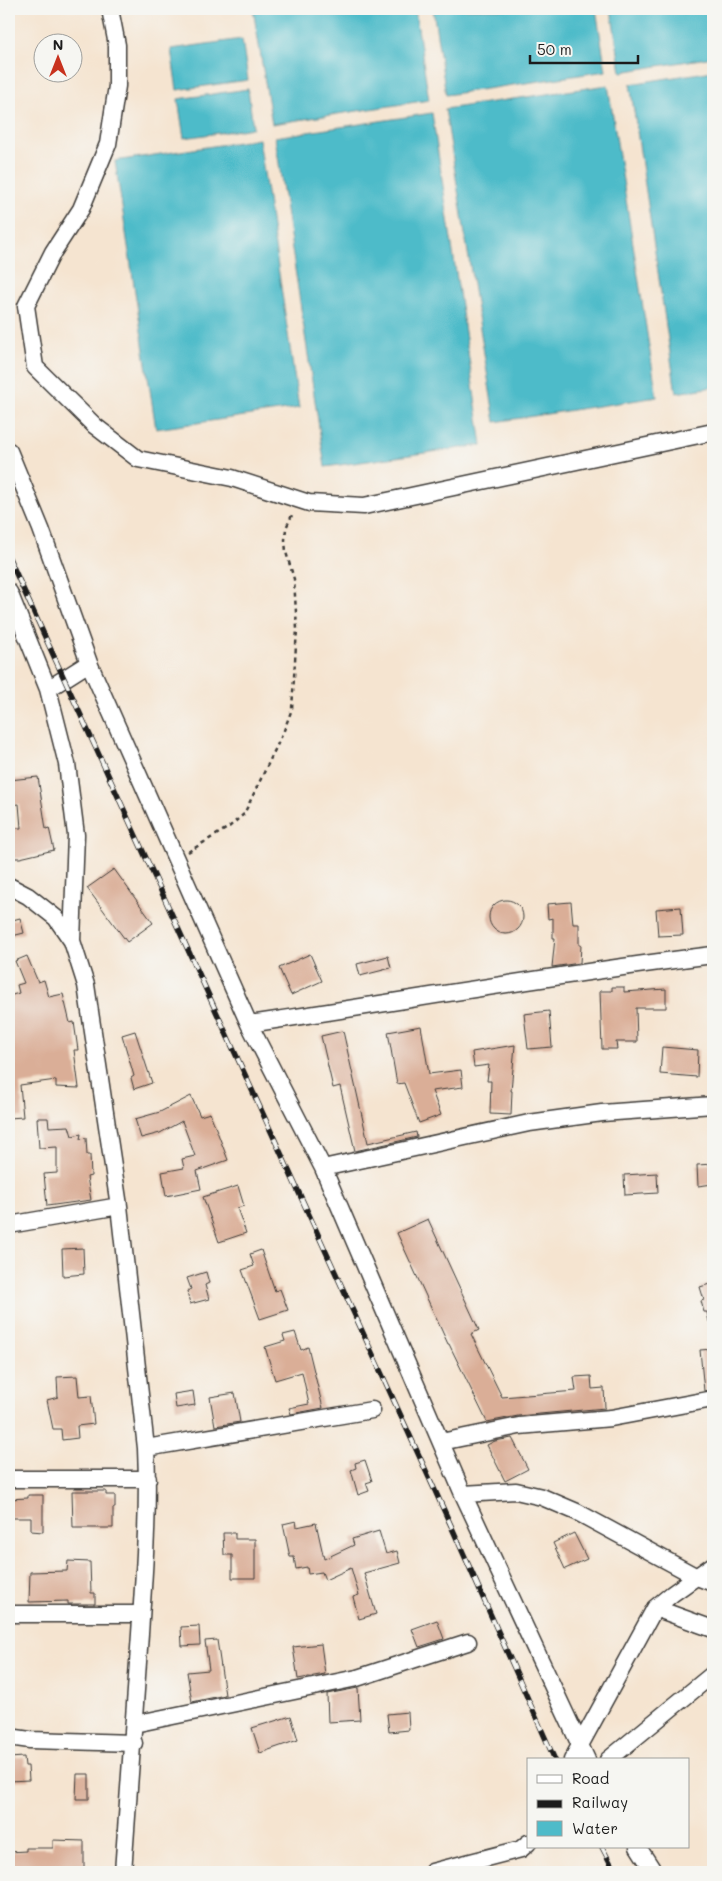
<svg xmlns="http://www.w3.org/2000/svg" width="722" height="1881" viewBox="0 0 722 1881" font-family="Mali,sans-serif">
	<rect width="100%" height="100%" fill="#f6f6f2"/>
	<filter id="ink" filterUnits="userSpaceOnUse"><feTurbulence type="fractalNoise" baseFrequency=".02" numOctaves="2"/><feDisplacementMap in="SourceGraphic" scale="10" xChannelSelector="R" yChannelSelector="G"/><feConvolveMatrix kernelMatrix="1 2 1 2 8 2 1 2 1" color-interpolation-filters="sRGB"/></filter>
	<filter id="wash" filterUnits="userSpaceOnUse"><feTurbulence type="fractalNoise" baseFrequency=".0096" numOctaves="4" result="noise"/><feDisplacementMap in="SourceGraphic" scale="20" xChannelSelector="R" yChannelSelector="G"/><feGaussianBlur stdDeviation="1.12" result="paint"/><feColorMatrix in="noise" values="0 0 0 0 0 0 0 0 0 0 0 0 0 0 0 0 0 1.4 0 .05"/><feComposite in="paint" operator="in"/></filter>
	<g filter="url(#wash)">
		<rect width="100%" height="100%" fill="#f5e4d0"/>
		<!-- water -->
		<path fill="#4ebbc9" stroke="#356c72" d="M253 9H415L429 100 272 124Z
			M433 9H596L606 71 446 95Z
			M611 9H713V57L621 72Z
			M242 39 248 80 177 90 171 49Z
			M713 71V387L676 393 630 84Z
			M608 85 657 397 495 422 445 109Z
			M248 89 253 128 184 138 178 99Z
			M432 113 482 445 325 467 275 137Z
			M259 139 299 408 156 429 115 161Z"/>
		<g id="blocks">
			<!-- building -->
			<path fill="#daae97" d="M38 777 46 829 49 828 54 850 20 858H9V828H21L19 804 9 805V780Z
				M114 869 153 923 127 942 87 888Z
				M489 917a17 17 0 1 1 34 0a17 17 0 1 1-34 0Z
				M571 902 573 924H579V945H581L580 963 552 967 555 938H553V918L548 919 547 904Z
				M681 907 683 935 658 936 656 909Z
				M20 918 24 933 12 936 9 921Z
				M310 954 322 981 291 995 279 968Z
				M27 956 38 982 44 980 49 997 63 994 70 1023 74 1022 78 1050H74L79 1088 56 1087V1080L20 1085 23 1117 9 1118V996L19 993 17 985 24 983 15 961Z
				M388 956 391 968 360 976 357 964Z
				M612 987H624V992L666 989V1008H636L637 1042H616L617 1049H602L600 991H612Z
				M549 1011 552 1047 528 1049 524 1014Z
				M421 1026 429 1074 461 1070 463 1087 432 1091 441 1115 419 1123 404 1083 397 1084 388 1032Z
				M135 1031 152 1083 134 1089 131 1078 134 1076 122 1035Z
				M343 1031 368 1143 416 1132 417 1137 355 1151 340 1086 333 1088 321 1036Z
				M515 1045 511 1091H512L511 1115 490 1114 491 1081H487L489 1065 474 1067 472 1052Z
				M662 1047 698 1050 697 1077 660 1074Z
				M191 1096 200 1116 210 1113 228 1160 197 1171 201 1189 166 1196 162 1172 184 1168 182 1159 195 1156 182 1121 160 1133 141 1138 135 1119 160 1112Z
				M37 1118H48L49 1127 69 1126 72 1136 81 1134 80 1139 86 1138 87 1155H90L91 1176 87 1177 91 1200 47 1206 44 1174 57 1173V1147L39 1148Z
				M713 1164V1184L698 1186 697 1165Z
				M657 1173 658 1193 625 1195 624 1175Z
				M238 1186 244 1206 237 1208 246 1233 219 1242 203 1197Z
				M428 1219 479 1330 471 1334 502 1397 576 1391 574 1377 591 1376 592 1389 604 1388 605 1408 518 1416 487 1422 449 1344H448L397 1233Z
				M83 1248 84 1274 63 1276 62 1249Z
				M261 1250 275 1291 280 1289 288 1310 260 1319 242 1270 254 1266 250 1254Z
				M206 1272 209 1283 205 1285 209 1299 190 1304 187 1291 191 1289 187 1278Z
				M713 1283V1321L709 1322 707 1312H704L701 1301 704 1300 700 1287Z
				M295 1332 301 1350 308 1347 323 1408 291 1414 289 1408 309 1404 302 1372 275 1380 265 1347 285 1341 283 1335Z
				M713 1349V1389L704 1391 700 1350Z
				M77 1376 79 1397 91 1396 94 1424 77 1426 78 1438 62 1440 61 1429H53L47 1400 58 1397 57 1377Z
				M193 1391 195 1405 176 1408 174 1394Z
				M235 1393 240 1422 215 1426 210 1397Z
				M512 1438 528 1469 505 1481 487 1445 495 1441Z
				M365 1460 372 1481 366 1483 369 1491 358 1495 351 1470 356 1468 355 1463Z
				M72 1491H106V1495H115V1508H113V1528H73Z
				M28 1495H43V1532L31 1531V1518H9V1499L28 1498Z
				M296 1521 297 1527 316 1523 324 1559 354 1545 352 1539 379 1531 386 1554 397 1551 400 1563 364 1573 376 1614 359 1619 353 1597 359 1595 351 1568 325 1580 322 1572 308 1574 307 1567 296 1569 294 1557H290L283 1524Z
				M223 1533H235V1539H255V1578H232V1555H224Z
				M574 1533 587 1559 565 1569 553 1543Z
				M68 1561 90 1562 91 1593H95V1604H68V1601L29 1602 30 1572 67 1571Z
				M437 1620 444 1639 419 1647 412 1629Z
				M199 1626 200 1645 182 1646 181 1627Z
				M217 1640 225 1695 192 1702 187 1672 209 1670 205 1641Z
				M321 1644 325 1674 298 1679 293 1647Z
				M358 1688 360 1720 328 1722 327 1694Z
				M408 1712 409 1730 389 1732 387 1714Z
				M291 1716 298 1740 260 1753 252 1728Z
				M24 1757 25 1766H28L29 1780 9 1781V1758Z
				M77 1774H89V1799H76Z
				M53 1840 84 1841V1872H9V1852L26 1851V1848H53Z"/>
		</g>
	</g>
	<g filter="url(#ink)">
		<use href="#blocks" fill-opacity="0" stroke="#3d3a37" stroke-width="1"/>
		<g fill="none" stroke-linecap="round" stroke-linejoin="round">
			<defs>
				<path id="minor" d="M110 9 117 45V86L108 144 81 209 53 252 26 306 35 367 95 426 138 459 232 478 309 503 364 506 713 432
					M9 451 41 529 89 663 249 1024 323 1168 463 1494 587 1760
					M9 592 48 689 67 764 76 835 72 941
					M48 689 89 663
					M9 886 28 896 56 918 72 941 86 985 119 1206 146 1448C149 1510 144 1572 140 1634 134 1713 129 1793 123 1872
					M249 1024C404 1001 558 974 713 955
					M323 1168 529 1123 602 1113 713 1105
					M9 1225 119 1206
					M441 1442 519 1426 611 1418 713 1399
					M146 1448 372 1410
					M9 1479H148
					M463 1494 516 1491 542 1497 577 1512 697 1577 713 1583
					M655 1608 713 1629
					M9 1614H141
					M134 1724 357 1678 468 1642
					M9 1737 30 1740 134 1743
					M572 1760 655 1608 672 1594 713 1565
					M608 1760 713 1674
					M638 1847 654 1872
					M432 1872 521 1849 528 1843"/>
			</defs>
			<!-- minor casing -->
			<use href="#minor" stroke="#3d3a37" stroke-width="19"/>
			<!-- path -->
			<path stroke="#3d3a37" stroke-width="2.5" stroke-dasharray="4 4" stroke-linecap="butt" d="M188 852 229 827 244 814 283 733 292 709 297 629 294 579 286 552 285 540 286 528 293 513"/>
			<!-- minor -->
			<use href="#minor" stroke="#fff" stroke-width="16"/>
			<defs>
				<path id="rail" d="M9 558 453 1530 555 1760
					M602 1847 615 1872"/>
			</defs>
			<!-- rail casing -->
			<use href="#rail" stroke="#1c1c1c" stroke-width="5.5"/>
			<!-- rail -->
			<use href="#rail" stroke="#f6f6f2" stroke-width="4" stroke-dasharray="11" stroke-linecap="butt"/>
		</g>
	</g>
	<!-- margin -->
	<rect width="722" height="1881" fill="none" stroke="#f6f6f2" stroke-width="30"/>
	<!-- legend -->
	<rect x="527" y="1758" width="162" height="90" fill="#f6f6f2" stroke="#9f9f9c"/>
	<rect x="537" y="1775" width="25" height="8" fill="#ffffff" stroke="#9f9f9c"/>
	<text x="572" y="1784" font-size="15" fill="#1c1c1c">Road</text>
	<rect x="537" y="1800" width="25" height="8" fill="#1c1c1c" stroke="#9f9f9c"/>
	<text x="572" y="1808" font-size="15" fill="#1c1c1c">Railway</text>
	<rect x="537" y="1821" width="25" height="15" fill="#4ebbc9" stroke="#9f9f9c"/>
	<text x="572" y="1834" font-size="15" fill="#1c1c1c">Water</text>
	<!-- north arrow -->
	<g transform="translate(58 58)"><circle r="24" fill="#f6f6f2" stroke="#9f9f9c"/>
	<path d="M0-4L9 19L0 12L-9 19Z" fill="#c8321e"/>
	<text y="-8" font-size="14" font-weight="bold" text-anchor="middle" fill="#1c1c1c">N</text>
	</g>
	<!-- scale -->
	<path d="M530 55v8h108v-8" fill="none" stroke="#1c1c1c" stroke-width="2.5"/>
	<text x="537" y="55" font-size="15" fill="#1c1c1c" stroke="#f6f6f2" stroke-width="4" paint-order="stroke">50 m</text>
</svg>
